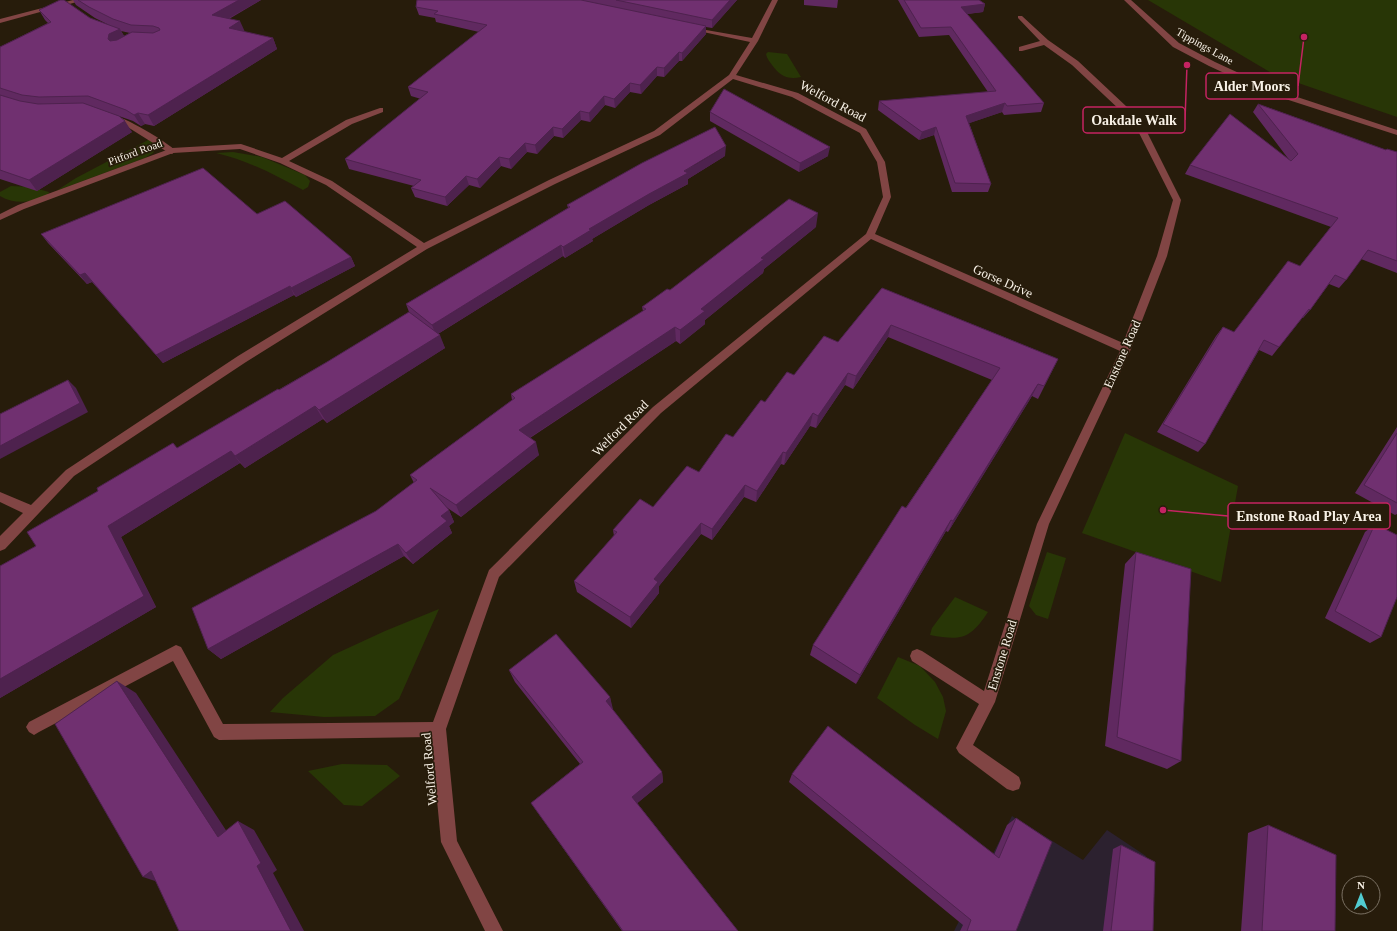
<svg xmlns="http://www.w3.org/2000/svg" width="1397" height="931" viewBox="0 0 1397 931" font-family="Georgia,serif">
	<rect width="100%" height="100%" fill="#271c0b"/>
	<!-- industrial -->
	<path fill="#2c212f" d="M1012 816 1083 860 1107 830 1146 856 1145 931H954Z"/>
	<!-- green -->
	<path fill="#283606" d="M1148 0H1397V117L1275 75Z
		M768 52 787 54 801 77C788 80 780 76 772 65 770 62 767 59 766 54Z
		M150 139 158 144 153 153 145 158 56 191 76 178Z
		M233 152 262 157 305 175 310 181 308 187 303 190C275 175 247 160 216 153Z
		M11 186 31 187 49 192 47 197C31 202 15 205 0 196V192Z
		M1125 433 1238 486 1221 582 1082 533Z
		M1047 552 1066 558 1048 619 1036 615 1029 606Z
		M955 597 988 612C970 639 962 641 930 635L932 628Z
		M439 609 399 699 375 716 324 717 270 712 283 698 333 655 385 631Z
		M898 657 920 666 935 682 943 697 946 711 938 739 915 725 877 698Z
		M342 764 387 765 400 776 362 806 344 805 308 771Z"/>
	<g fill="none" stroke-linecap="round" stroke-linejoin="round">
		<!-- service -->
		<path fill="#814544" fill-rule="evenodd" d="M109 115C120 113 169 143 176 151L172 154 169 153 126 126 109 119Z"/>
		<!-- minor -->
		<path fill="#814544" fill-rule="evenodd" d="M73 0H84L0 23V19Z
			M772 0H778L758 41 736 75 798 93 866 129 885 162 891 197 875 234 1123 343 1157 256 1173 200 1138 131 1121 111 1072 65 1044 45 1022 51H1019V47L1040 41 1018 18V16H1022L1048 40 1078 61 1127 107 1145 128 1181 200 1167 256 1131 349 1049 524 995 702 973 745 1019 777 1021 783 1019 789 1013 791 1007 789 959 753 956 748 979 704 912 661 910 656 912 651 917 649 922 651 984 691 1037 524 1120 351 871 239 661 413 499 577 446 729 457 841 503 931H485L441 842 431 737 219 740 214 737 173 661 39 732 34 735 29 732 26 727 29 722 176 645 181 647 223 724 433 722 489 570 653 407 866 234 883 197 877 162 860 133 792 97 733 79 660 135 555 184 427 249 246 362 74 476 5 549 0 551V536L23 513 0 502V492L31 505 66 470 238 356 417 247 326 185 280 163 240 149 173 153 24 209 0 220V214L18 205 172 148 241 144 282 158 346 120 380 108H383V112L352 124 289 161 332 181 424 243 549 180 654 131 729 75 750 42 689 29V27L752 38Z
			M1124 0H1131L1179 43 1215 62 1276 90 1397 130V135L1270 94 1209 66 1173 47Z"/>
	</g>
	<!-- wall -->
	<path fill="#602960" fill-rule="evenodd" d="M73 0H261L229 19 245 32 273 38 277 49 154 126 145 124 141 126 133 121 93 107 132 132 37 191 0 179V47L48 23 45 20 39 10 90 18 109 25 95 18 76 5ZM121 31 130 33 124 36Z
		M417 0H737L712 28 706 27V34L682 61H679L664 77 657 76 641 94 630 92 615 108 605 105 590 122 581 120 563 138 554 136 537 154 527 152 511 169 501 166 480 188 469 185 447 206 415 197 411 188 414 186 349 169 345 159 421 99 411 96 408 87 479 32 436 22 435 18 419 15 416 7Z
		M804 0H838L837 8 804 5Z
		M898 0H979L985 4 983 12 967 14 1044 103 1041 112 1004 115 1002 112 969 123 991 184 988 192H952L934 135 919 140 878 110 879 101 988 92 949 35 919 37Z
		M1258 104 1386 150 1397 152V273L1361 259 1346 280 1339 288 1329 284 1310 310 1303 318H1302L1272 356 1259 350 1205 444 1198 452 1157 432 1216 336 1223 327 1234 332 1300 266 1331 227 1185 174 1190 165 1290 161 1253 112Z
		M710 112 828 156 799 172 710 121Z
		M725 156 688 179V184L649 205 592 239 593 241 565 258 563 256 438 334 445 348 327 423 323 419 245 468 240 463 121 537 156 607 0 698V566L36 546 177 448 327 362 409 312 406 304 568 208 567 205Z
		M257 214 351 257 355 266 296 297 294 295 163 363 92 282 87 284 48 243 41 234Z
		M816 227 764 269 763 273 705 320V324L680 344 676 341 530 438 539 455 461 517 446 507 449 510 454 522 449 526 452 533 413 564 404 556 221 659 208 649 376 511 414 483 410 475 512 400 511 394 643 311 642 307 670 290Z
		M882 288 1058 359 1038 399 1032 396 948 532 946 531 856 684 810 655 813 645 992 380 888 337 853 389 845 385 816 428 810 426 784 465 781 464 756 502 744 497 712 540 701 534 659 586V593L631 628 577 592 574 581 614 536 613 530 653 507 699 472 733 437 765 402 794 375 838 342Z
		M1397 427V514L1395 515 1355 493Z
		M1375 524 1381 637 1370 643 1325 618 1365 532Z
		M1136 552 1181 761 1167 769 1105 746 1125 564Z
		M509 670 610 697 612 709 662 772 663 782 637 803 738 931H622L531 803 580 764 515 682Z
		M792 774 994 855 1007 825 1016 818V931H960L963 925 789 782Z
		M1268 825 1335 931H1241L1248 833Z
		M1121 845 1153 931H1103L1113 849Z"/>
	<!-- shaded-wall -->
	<path fill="#4e224e" d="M239 0H261L217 25 212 15Z
		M730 0H737L712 28V20Z
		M985 4 983 12 959 15 961 7Z
		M240 21 245 32 229 28Z
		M706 26V34L682 61V53Z
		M120 29 126 39 115 45 108 39 109 34Z
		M273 38 277 49 154 126 148 115Z
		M679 52V61L664 77V68Z
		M657 67V76L641 94 640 85Z
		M630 83V92L615 108 614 99Z
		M604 96 605 105 590 122 589 113Z
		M1005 103 1002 112 964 125 966 116Z
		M580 111 581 120 563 138 562 129Z
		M138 113 145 124 141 126 134 115Z
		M125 121 132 132 37 191 29 180Z
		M553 127 554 136 537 154 535 145Z
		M936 127 934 135 919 140 922 132Z
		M525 143 527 152 511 169 509 159Z
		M726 146 725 156 688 179V184L649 205 592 239 593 241 565 258 563 247 589 229Z
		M830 147 828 156 799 172 800 163Z
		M499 157 501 166 480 188 477 179Z
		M466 176 469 185 447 206 445 197Z
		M818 213 816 227 764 269 763 273 705 320V324L680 344V330L701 309 761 258Z
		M561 245 563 256 436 335 432 325Z
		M351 257 355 266 296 297 291 288Z
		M85 273 92 282 87 284 80 275Z
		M290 286 294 295 163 363 156 355Z
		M891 325 888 337 853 389 856 376Z
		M675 327 676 341 523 442 519 430Z
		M440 335 445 348 327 423 319 410Z
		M848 373 845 385 816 428 818 416Z
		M68 380 76 388 88 412 0 459V446Z
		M1038 384 1032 396 948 532 953 521Z
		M315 406 323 419 245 468 235 456Z
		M813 413 810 426 784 465 786 453Z
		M536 442 539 455 461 517 456 505Z
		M231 451 240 463 121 537 156 607 0 698V679L108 526Z
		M783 452 781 464 756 502 757 491Z
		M745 485 744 497 712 540V529Z
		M449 510 454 522 449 526 452 533 413 564 406 553 441 516Z
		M951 520 946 531 856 684 860 675Z
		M701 523V534L659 586V593L631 628 630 617 654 579Z
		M398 544 404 556 221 659 208 649Z
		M117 681 136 693 235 844 218 837Z
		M610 697 613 709 609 712 606 701Z
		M662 772 663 782 634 806 632 797Z
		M238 821 254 830 277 870 273 873 304 931H291L257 866Z
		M151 871 164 884 143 877Z"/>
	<!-- building -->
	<path fill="#703070" stroke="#4e224e" d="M60 0H64L90 18 120 29 109 34 108 39 110 41 117 40 132 32 153 33 160 30 159 28 153 26 131 25 113 19 89 7 78 0H239L212 15 240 21 229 28 273 38 148 115 138 113 134 115 126 110 88 96 39 97 22 95 0 88V47L51 22 39 10Z
		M417 0H581L706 26 682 53 679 52 664 68 657 67 640 85 630 83 614 99 604 96 589 113 580 111 562 129 553 127 535 145 525 143 509 159 499 157 477 179 466 176 445 197 411 188 421 180 345 159 428 92 408 87 487 25 434 14 438 11 416 7Z
		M616 0H730L712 20Z
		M904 0H979L985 4 961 7 1044 103 1007 106 1005 103 966 116 991 184 955 183 936 127 922 132 879 101 996 91 951 27 921 28Z
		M724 89 830 147 800 163 710 112Z
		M0 95 20 101 38 104 83 103 119 116 125 121 29 180 0 170Z
		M1258 104 1386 150 1387 149 1397 152V261L1368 250 1346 280 1335 275 1310 310 1309 309 1279 347 1264 340 1205 444 1163 424 1223 327 1234 332 1288 261 1300 266 1338 218 1190 165 1230 114 1291 161 1298 154Z
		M715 127 726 146 684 171 688 173 649 194 589 229 591 230 563 247 561 245 432 325 406 304 570 207 567 205 642 163Z
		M203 168 257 214 285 201 351 257 291 288 290 286 156 355 85 273 80 275 41 234Z
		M789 199 818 213 761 258 764 259 701 309 705 311 680 330 675 327 519 430 536 442 456 505 430 488 449 510 441 516 447 521 406 553 398 544 208 649 192 608 376 511 417 480 410 475 515 398 511 394 646 309 642 307 667 289 670 290Z
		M882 288 1058 359 1044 386 1038 384 953 521 951 520 860 675 813 645 902 506 906 508 1000 368 891 325 856 376 848 373 818 416 813 413 786 453 783 452 757 491 745 485 712 529 701 523 654 579 658 582 630 617 574 581 617 532 613 530 640 499 653 507 687 466 699 472 726 434 733 437 761 400 765 402 787 372 794 375 824 336 838 342Z
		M409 312 440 335 319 410 315 406 235 456 231 451 108 526 144 596 0 679V566L36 546 27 532 98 491 97 488 173 443 177 448 278 389 279 390 327 362Z
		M68 380 80 403 0 446V414Z
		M1397 433V503L1364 485Z
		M1375 524 1397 535V597L1381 637 1335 611Z
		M1136 552 1191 569 1181 761 1117 737Z
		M556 634 610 697 606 701 662 772 632 797 738 931H623L531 803 583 762 509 670Z
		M117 681 218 837 238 821 261 863 257 866 291 931H179L151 871 143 877 55 724Z
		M828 726 999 858 1016 818 1052 842 1016 931H967L971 920 792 774Z
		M1268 825 1336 855 1335 931H1262Z
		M1121 845 1155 862 1153 931H1111Z"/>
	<g text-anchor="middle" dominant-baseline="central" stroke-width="3.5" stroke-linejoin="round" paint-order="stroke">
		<!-- far-street labels -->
		<g font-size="11" fill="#f8f1e6" stroke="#271c0b">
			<text transform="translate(1205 46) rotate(29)">Tippings Lane</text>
			<text transform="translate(135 152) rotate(-20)">Pitford Road</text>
		</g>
		<!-- street labels -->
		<g font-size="13" fill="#f8f1e6" stroke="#271c0b">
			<text transform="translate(833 101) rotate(28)">Welford Road</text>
			<text transform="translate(1003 281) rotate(24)">Gorse Drive</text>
			<text transform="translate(1122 354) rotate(-66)">Enstone Road</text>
			<text transform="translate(620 428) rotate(-45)">Welford Road</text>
			<text transform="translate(1002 655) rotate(-73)">Enstone Road</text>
			<text transform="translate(429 769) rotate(-95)">Welford Road</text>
		</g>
	</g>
	<!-- callouts -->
	<path fill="none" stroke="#c52362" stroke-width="1.5" d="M1304 37L1298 86M1187 65L1185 120M1163 510L1228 516"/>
	<g fill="#c52362" stroke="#271c0b" stroke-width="1.5">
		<circle cx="1304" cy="37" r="4"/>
		<circle cx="1187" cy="65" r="4"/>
		<circle cx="1163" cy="510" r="4"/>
	</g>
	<g fill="#271c0b" stroke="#c52362" stroke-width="1.5">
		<rect x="1206" y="73" width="92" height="26" rx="4"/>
		<rect x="1083" y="107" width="102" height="26" rx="4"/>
		<rect x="1228" y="503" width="162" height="26" rx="4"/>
	</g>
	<g font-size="14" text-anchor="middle" font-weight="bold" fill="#f8f1e6">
		<text x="1252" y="91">Alder Moors</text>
		<text x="1134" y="125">Oakdale Walk</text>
		<text x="1309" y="521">Enstone Road Play Area</text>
	</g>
	<!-- north arrow -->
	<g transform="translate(1361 895)"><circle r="19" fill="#271c0b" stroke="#7b7163"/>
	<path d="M0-3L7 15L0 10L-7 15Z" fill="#51ccd1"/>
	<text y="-6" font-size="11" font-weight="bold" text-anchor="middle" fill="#f8f1e6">N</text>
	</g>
</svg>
